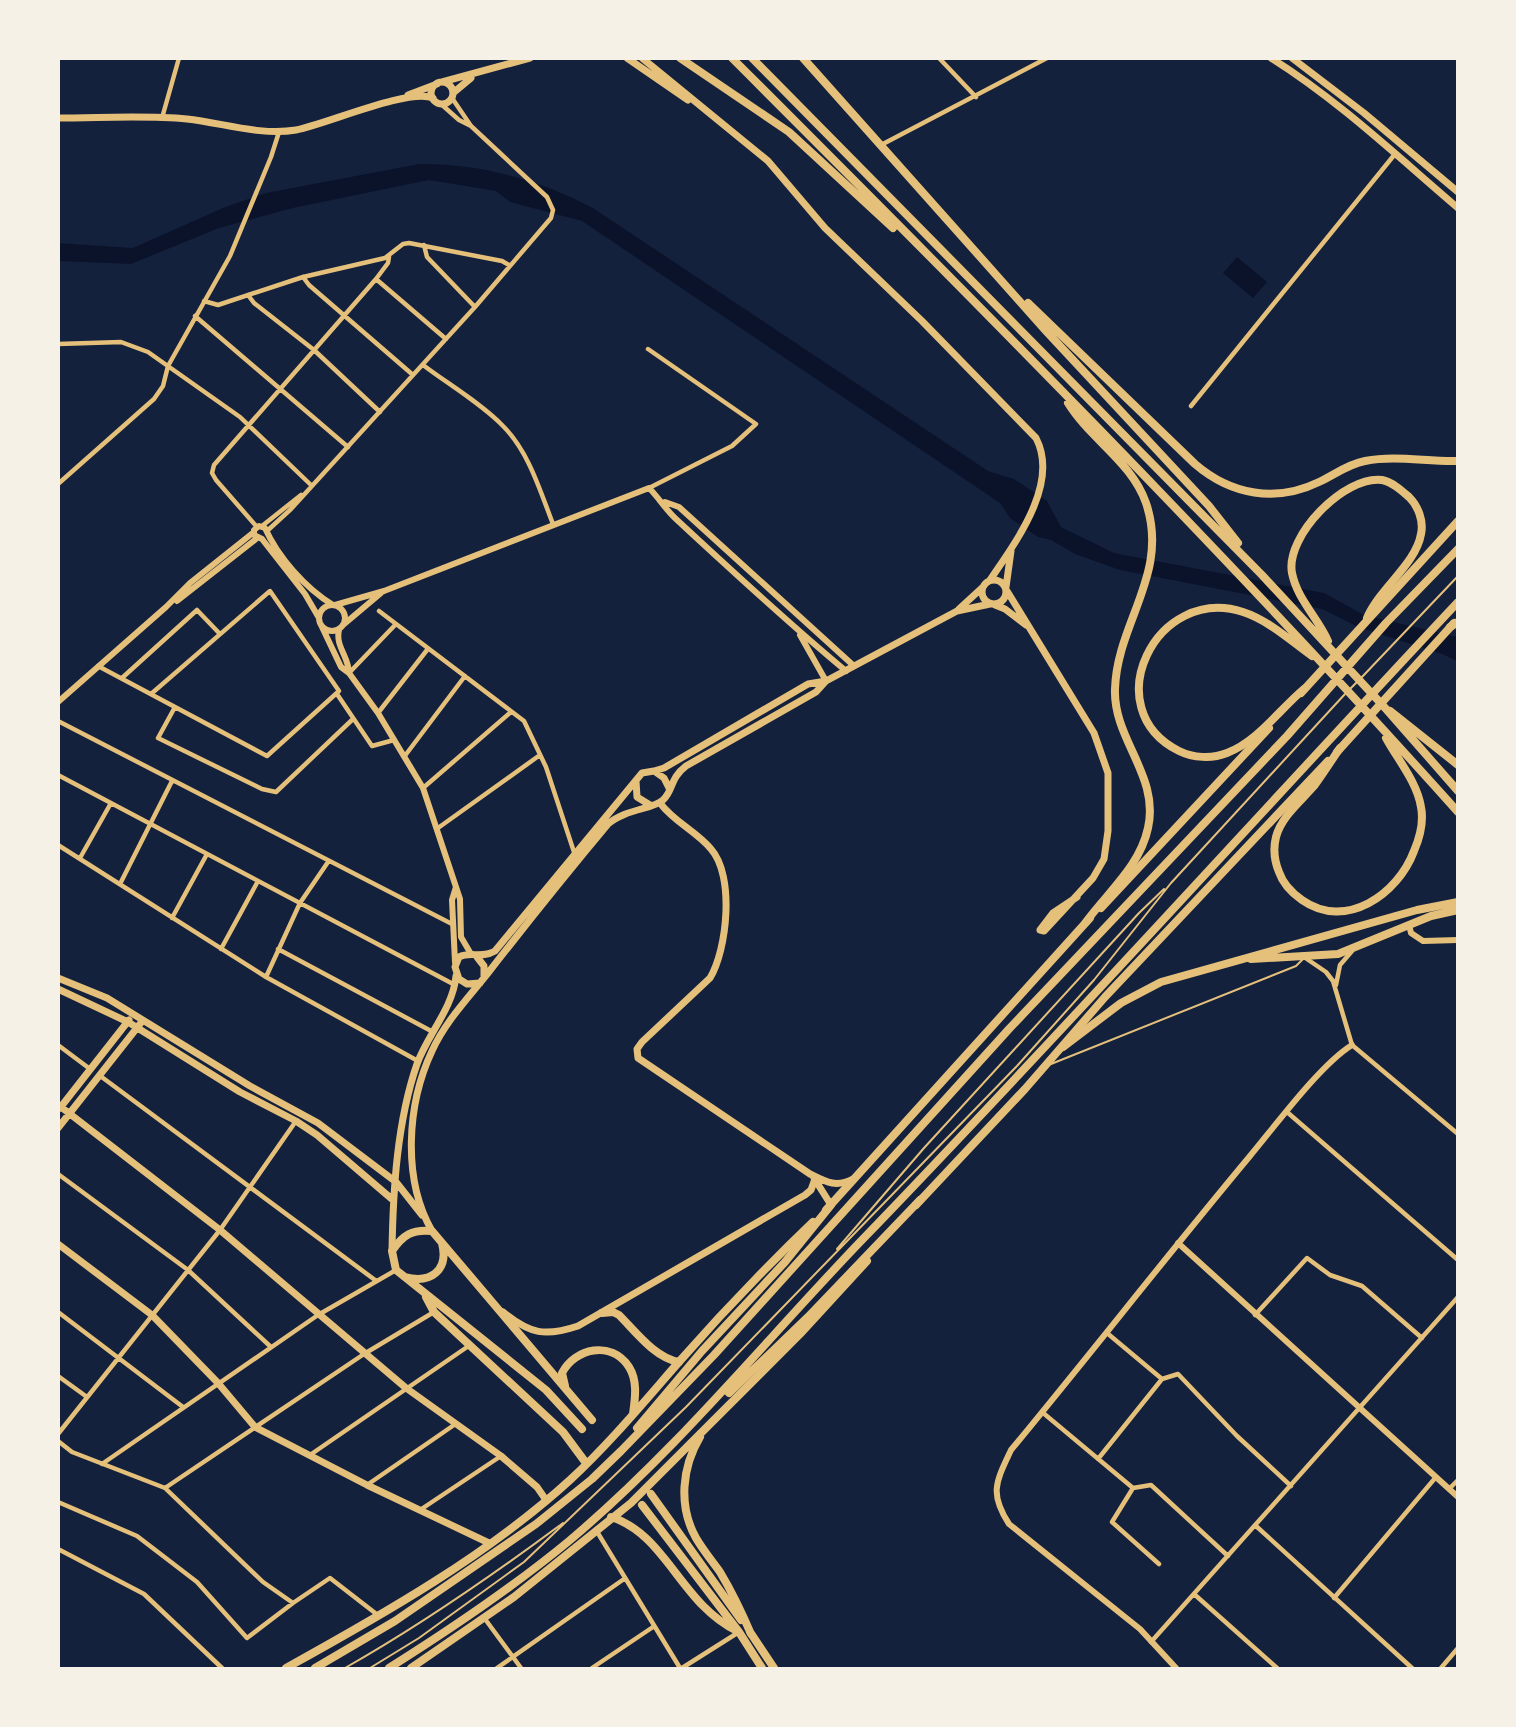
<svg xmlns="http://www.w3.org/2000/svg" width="1516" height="1727" viewBox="0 0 1516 1727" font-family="'Roboto Serif',serif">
	<rect width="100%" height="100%" fill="#14213d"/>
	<!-- water -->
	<path fill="#0b132b" d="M419 164C479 163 540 180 593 208L988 471 1014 479 1047 501 1061 527 1114 553 1324 593 1364 615 1457 637V661L1442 654 1358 627 1322 609 1120 570 1075 554 1051 540 1038 537 1010 518 1000 503 582 221 510 202 496 191 429 180 293 208 219 228 131 264 59 261 58 243 133 248 225 207 266 193Z
		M1237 257 1267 282 1253 298 1223 273Z"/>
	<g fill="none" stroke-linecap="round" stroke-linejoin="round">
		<!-- service -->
		<path stroke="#e5c07b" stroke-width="2" d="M1362 677 1458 576
			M1349 690 1358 681
			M1051 1064 1296 966 1303 959
			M837 1249 924 1148 1139 913 1164 889
			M345 1668C421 1625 493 1575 563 1523
			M370 1668 419 1638 524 1562 686 1407 1017 1066 1094 980 1171 883 1345 694"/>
		<!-- minor -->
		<path stroke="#e5c07b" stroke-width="4.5" d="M939 58 976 97
			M441 104 459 120 471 126
			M162 118 179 58
			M881 145 1047 58
			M424 245 427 257 475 307
			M303 277 309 285 413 375
			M376 279 446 339
			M248 295 254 303 314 350 380 412
			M204 301 218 305 303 277 385 258 403 244 409 243 502 261 509 265
			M195 316 348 447
			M58 344 121 342 148 352 240 417 311 485
			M648 349 756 424 732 446 649 488
			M423 365C448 384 482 404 503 426 529 452 540 491 553 524
			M1191 406 1395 154
			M58 484 154 399 163 386 168 366 230 256 271 157 279 132
			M262 526 301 495
			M257 527 216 480 212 473 214 465 376 279 388 263 389 257
			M267 531 291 509 475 307 551 218 553 210 547 197 471 126 452 98
			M379 611 524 721 546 767 574 852
			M98 666 267 756 339 691 270 591 151 694
			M349 673 396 624
			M122 678 197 610 220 634
			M337 694 372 746 394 740
			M175 707 158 738 262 789 276 792 353 719
			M378 713 427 650
			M58 721 452 924
			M404 757 465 676
			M58 775 455 985
			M423 788 511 712
			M438 828 540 755
			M58 845 266 977 418 1061
			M80 858 111 803
			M120 884 172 781
			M172 918 207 854
			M221 949 258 881
			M278 949 433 1032
			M1304 957 1326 972 1333 981 1352 1045 1458 1134
			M266 977 300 903 328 862
			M1336 985 1340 965 1352 951
			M58 1045 90 1069
			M99 1075 375 1280
			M1287 1112 1458 1260
			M58 1174 188 1270 271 1347
			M58 1312 183 1407
			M1255 1315 1307 1258 1330 1275 1362 1286 1422 1338
			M1107 1333 1162 1379 1178 1374 1237 1436 1291 1486
			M58 1376 87 1397
			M1042 1412 1133 1488 1151 1485 1228 1556
			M58 1434 220 1230 296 1121
			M58 1441 72 1452 165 1488 263 1582 293 1603 330 1578 379 1616
			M310 1455 470 1345
			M1098 1459 1162 1379
			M102 1464 318 1315 396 1270
			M367 1485 454 1425
			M165 1488 364 1354 434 1312
			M1133 1488 1112 1522 1159 1564
			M1449 1489 1458 1480
			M58 1502 137 1536 197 1582 247 1638 293 1603
			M420 1510 501 1456
			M1256 1526 1412 1668
			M596 1530 680 1668
			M58 1549 144 1594 222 1668
			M1194 1594 1277 1668
			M1334 1598 1436 1477
			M485 1619 521 1668
			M1151 1642 1458 1297
			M497 1668 624 1579
			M592 1668 653 1627
			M682 1668 739 1632
			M1441 1668 1458 1648"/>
		<!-- tertiary -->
		<path stroke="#e5c07b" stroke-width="6" d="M665 502 679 507 854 666
			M262 539 254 535V530L259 526 265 528C278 557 305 588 333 605
			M262 539 305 594 319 618
			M177 601 256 539
			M319 618a13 13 0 1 1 26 0a13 13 0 1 1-26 0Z
			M335 605 384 591 649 488C659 498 666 510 676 519 732 571 787 622 846 671
			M343 625 381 593
			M322 627 341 667 349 673 378 713 423 788 460 899 461 937 471 954
			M339 630C335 646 349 657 349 673
			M800 635 826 681
			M58 702 166 607 190 583 254 532
			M1409 925 1411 933 1423 941 1458 940
			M455 962 452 900 456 887
			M1178 1243 1458 1497
			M1176 1668 1140 1629 1009 1524C989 1493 996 1482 1011 1450 1092 1352 1169 1253 1250 1156 1276 1125 1320 1065 1352 1045"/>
		<!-- secondary -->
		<path stroke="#e5c07b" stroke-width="7" d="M627 58 688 100
			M642 58 768 161 825 228 922 321 1036 438C1060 484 1015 543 990 580
			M1271 58C1338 100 1397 156 1458 208
			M1292 58 1364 113 1458 192
			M442 82 530 58
			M431 93a11 11 0 1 1 22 0a11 11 0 1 1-22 0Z
			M453 93 471 78
			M408 95 437 84
			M58 118C101 118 145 115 187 119 223 123 261 136 296 130 327 124 408 88 433 98
			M982 592a12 12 0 1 1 24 0a12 12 0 1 1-24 0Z
			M1006 587 1011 551
			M1007 591 1094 733 1108 773V831L1104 859 1093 878 1044 931 1040 930 1053 913 1077 897
			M995 605 1005 609 1026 625
			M959 609 983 587
			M654 771 664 768 808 684 826 681 957 611 990 604
			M636 781 637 797 650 805
			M660 803C674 822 696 831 711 849 735 876 727 950 710 978L642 1042 637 1049 638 1058 810 1174C826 1182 836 1188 853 1179
			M477 957 484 966V976
			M58 978 107 998 250 1086 318 1123 396 1182 422 1215
			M480 983 467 984 459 979 455 967 459 957C471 951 481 959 495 951L642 773 654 771 664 778 669 788
			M58 989 128 1022 240 1092 296 1121 317 1135 393 1200
			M61 1107 220 1230 406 1388 501 1456 537 1487 546 1500
			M60 1108 129 1020
			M58 1128 140 1024
			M814 1178 831 1205
			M432 1231C402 1179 407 1104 432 1051 445 1022 468 998 488 973 527 923 567 873 608 824 625 809 654 809 663 800 674 790 669 779 686 766L816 692 826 681
			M58 1244 152 1315 218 1383 255 1427 367 1485 489 1543
			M392 1251C393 1190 397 1122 417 1064 428 1034 453 1008 456 976
			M503 1312C530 1334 545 1337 578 1326L805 1195 811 1190 815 1179"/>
		<!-- primary -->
		<path stroke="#e5c07b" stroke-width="8" d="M1301 693 1458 521
			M1337 752 1454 623
			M1101 908 1269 728
			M916 1205 1025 1089 1105 997 1328 761
			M826 1210 1090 918
			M405 1277C431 1284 449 1270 442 1243
			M426 1297 434 1312 563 1432 586 1463
			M602 1313 613 1312 619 1315C636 1332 655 1358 679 1362
			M565 1386 562 1373C575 1348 611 1340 629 1367 638 1381 635 1399 633 1414
			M582 1429 546 1390 396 1270 392 1251C403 1235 412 1229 432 1231L592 1420
			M700 1437C682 1467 678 1506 696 1538 703 1550 712 1561 720 1572 732 1592 742 1613 751 1634
			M651 1494 741 1620
			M642 1505 739 1632 762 1668
			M611 1517C666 1534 681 1604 737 1631
			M750 1632 774 1668
			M286 1668C382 1615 488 1555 570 1480 609 1444 643 1403 678 1363 721 1314 766 1267 813 1222
			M411 1668 514 1597 631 1503 800 1334 867 1261"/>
		<!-- trunk -->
		<path stroke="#e5c07b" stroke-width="8" d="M680 58 789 132 893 228
			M732 58C979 305 1225 552 1458 812
			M752 58 1262 575 1387 710 1458 791
			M803 58 1047 332 1209 506 1238 543
			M1028 303 1195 464C1231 495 1276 503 1319 482 1334 475 1348 464 1365 461 1396 455 1427 462 1458 461
			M1068 403C1090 439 1132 462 1146 503 1170 574 1117 622 1115 689 1113 739 1160 776 1148 828 1140 866 1108 892 1086 922
			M1450 627 1458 622
			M1328 641C1318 618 1297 599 1292 573 1285 536 1345 475 1382 480 1392 482 1401 490 1409 497 1418 506 1424 521 1421 534 1416 564 1379 589 1367 618
			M1304 689C1279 710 1258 741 1227 753 1212 759 1193 758 1179 751 1095 709 1156 584 1243 612 1268 620 1291 641 1312 656
			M1390 711 1458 765
			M1340 748C1331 761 1323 774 1314 786 1301 801 1281 817 1276 837 1273 849 1274 860 1279 872 1283 884 1292 893 1302 900 1346 931 1398 894 1414 851 1420 837 1424 822 1421 807 1417 782 1398 760 1386 738
			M1251 959 1338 954 1431 916 1458 910
			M1063 1047 1121 1003 1161 982 1417 910 1458 902
			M729 1393 808 1317 920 1200
			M637 1428 702 1351 785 1262 831 1205
			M315 1668 395 1621 536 1524 592 1479 621 1451 714 1355 1009 1029 1287 736 1386 623 1458 549
			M389 1668C451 1629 512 1588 569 1541 676 1451 764 1342 861 1241 1063 1032 1258 815 1458 602"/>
	</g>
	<!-- border -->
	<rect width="1516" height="1727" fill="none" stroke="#f6f1e7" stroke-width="120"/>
</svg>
